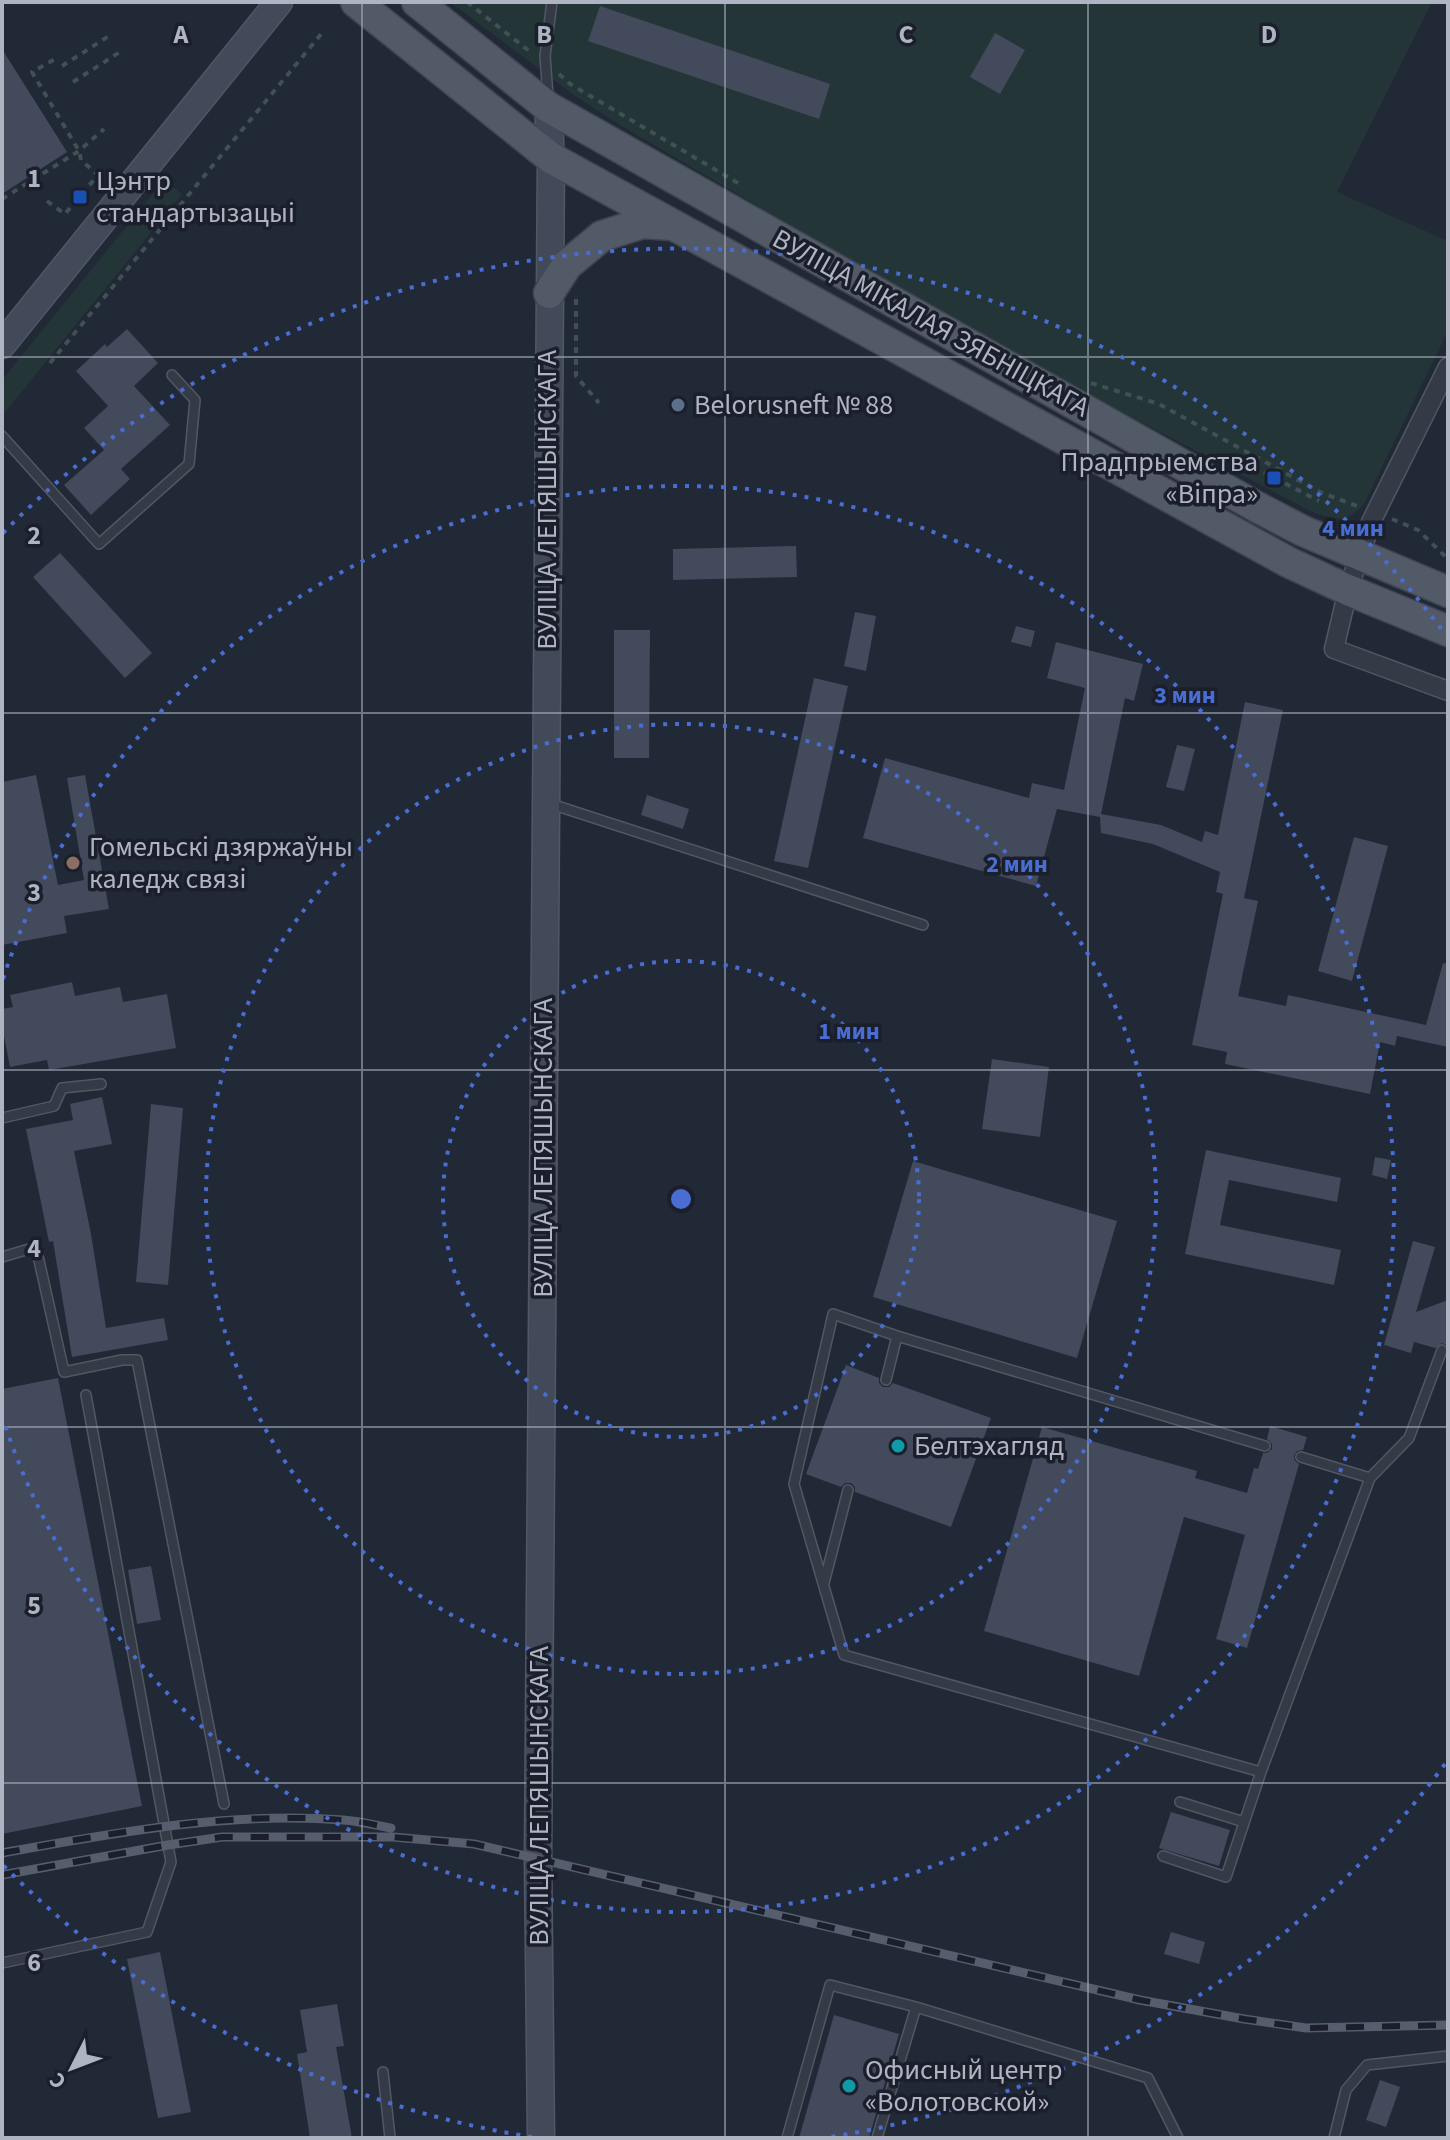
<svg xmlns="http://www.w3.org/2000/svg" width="1450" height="2140" viewBox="0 0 1450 2140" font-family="'Source Sans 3',sans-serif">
	<rect width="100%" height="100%" fill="#212836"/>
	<!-- green -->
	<path fill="#243538" d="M450 2H1432L1337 192 1448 241V331L1365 502C1348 525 1334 520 1310 511L1065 382 929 306 623 127 575 96Z
		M164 180 182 194 2 416V380Z"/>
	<!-- building -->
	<path fill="#424a5b" d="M600 6 830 84 819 119 588 41Z
		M995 33 1025 50 1000 94 970 77Z
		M2 49 67 152 2 194Z
		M127 329 158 363 134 386 170 425 121 469 130 479 91 515 64 485 104 450 84 428 108 406 76 371 105 344 107 347Z
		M796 546 797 577 673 580V549Z
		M60 553 152 653 125 678 33 577Z
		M855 612 876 616 866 671 844 666Z
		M1016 626 1035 631 1031 647 1011 642Z
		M614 630H650L649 758H614Z
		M1056 642 1143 664 1134 701 1125 698 1101 814 1161 825 1202 842 1205 831 1218 835 1245 702 1283 710 1244 898 1258 901 1238 996 1286 1006 1288 995 1426 1025 1443 963 1448 964V1047L1397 1036 1395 1046 1380 1042 1370 1094 1225 1064 1227 1052 1192 1045 1223 894 1216 892 1220 872 1153 844 1101 833 1100 817 1057 809 1036 886 863 838 885 758 1029 798 1032 783 1064 790 1085 688 1047 678Z
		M814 678 848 686 808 868 774 861Z
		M1177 745 1195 749 1184 791 1166 787Z
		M36 775 58 885 84 880 67 778 85 775 109 909 64 916 67 933 2 945V782Z
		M647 795 689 809 683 829 641 815Z
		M1354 837 1388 846 1352 981 1318 971Z
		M72 982 75 996 120 987 123 1002 167 994 176 1048 49 1070 47 1060 10 1067 2 1026V1009L13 1007 10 995Z
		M992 1059 1049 1067 1040 1137 982 1129Z
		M102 1097 112 1144 74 1151 91 1234 106 1328 164 1318 168 1340 72 1357 53 1241 49 1242 26 1129 73 1120 70 1104Z
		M151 1104 183 1108 168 1285 136 1282Z
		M1206 1150 1341 1178 1337 1202 1229 1180 1220 1225 1341 1250 1334 1285 1185 1254Z
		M1375 1157 1391 1160 1387 1179 1372 1175Z
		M913 1161 1117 1221 1077 1358 873 1297Z
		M1413 1241 1435 1247 1416 1312 1448 1300V1346L1442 1343 1435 1348 1414 1342 1411 1353 1384 1345Z
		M846 1365 879 1378V1383L883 1387H889L893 1383 991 1418 951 1527 855 1492V1487L851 1483H845L841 1487 806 1474Z
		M58 1378 142 1806 2 1834V1389Z
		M1270 1426 1307 1437 1303 1450 1297 1451 1294 1456 1295 1461 1299 1464 1247 1648 1216 1639 1245 1535 1184 1517 1139 1676 984 1631 1042 1427 1197 1471 1195 1478 1247 1493 1254 1468 1258 1469 1263 1453H1267L1272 1449V1444L1267 1439Z
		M151 1566 161 1620 137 1624 128 1570Z
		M1171 1812 1230 1830 1219 1866 1159 1848Z
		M1171 1932 1205 1942 1199 1964 1164 1954Z
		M160 1952 191 2112 158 2118 127 1959Z
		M337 2004 344 2046 336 2047 352 2138H310L297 2054 307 2052 300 2010Z
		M834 2015 899 2034 869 2138H799Z
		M1380 2080 1400 2087 1386 2127 1366 2120Z"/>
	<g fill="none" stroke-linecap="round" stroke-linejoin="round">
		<defs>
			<path id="lane" d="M548 96 545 56 552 2
				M2 436 99 544 189 464 195 400 172 375
				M548 803 923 925
				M2 1118 54 1106 62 1088 101 1084
				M2 1257 36 1247 64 1372 122 1360H137L224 1804
				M897 1336 833 1314 794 1484 844 1655 1261 1772
				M886 1380 897 1336 1265 1446
				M1301 1457 1370 1478
				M824 1583 848 1490
				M1180 1802 1244 1822
				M1163 1856 1226 1877 1261 1772 1370 1478 1409 1438 1442 1350
				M2 1963 147 1932 171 1862 86 1395
				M383 2072 390 2138
				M787 2138 830 1985 916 2007 1148 2078 1178 2138
				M877 2138 916 2007
				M1334 2138 1346 2090 1367 2065 1448 2056"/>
			<path id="street" d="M1448 367 1371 522 1348 590 1334 649 1448 691"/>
			<path id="secondary" d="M2 345 279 2
				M541 2138 538 1860 551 158 548 107"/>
			<path id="primary" d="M356 2 551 158 1288 562 1348 590 1448 631
				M417 2 548 107 1257 507 1303 531 1448 592
				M549 293 567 265 602 236 643 223 671 225"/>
		</defs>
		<!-- lane casing -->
		<use href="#lane" stroke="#525764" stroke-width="12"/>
		<!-- street casing -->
		<use href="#street" stroke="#525764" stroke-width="21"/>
		<!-- secondary casing -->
		<use href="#secondary" stroke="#525764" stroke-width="29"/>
		<!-- primary casing -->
		<use href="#primary" stroke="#3e4350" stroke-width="33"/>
		<!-- path -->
		<path stroke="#405054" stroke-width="4" stroke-dasharray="6 6" stroke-linecap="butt" d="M467 2 533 54
			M62 66 112 34
			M559 74 570 84 743 186
			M73 82 123 50
			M2 199 79 151 104 129
			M47 201 65 214 98 175 81 160 79 151 32 72 57 58
			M576 299V376L599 403
			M50 363 322 33
			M1091 383 1159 404 1322 493 1357 506
			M1219 456 1242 461 1319 501
			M1392 519 1418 530 1448 559"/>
		<!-- lane -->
		<use href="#lane" stroke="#343a46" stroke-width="9"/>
		<!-- street -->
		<use href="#street" stroke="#343a46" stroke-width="18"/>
		<!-- secondary -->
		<use href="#secondary" stroke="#424959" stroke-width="26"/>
		<!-- primary -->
		<use href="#primary" stroke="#525967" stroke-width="30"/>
		<defs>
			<path id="rail" d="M2 1853C114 1833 229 1811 343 1820 359 1821 375 1825 391 1828
				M2 1875 168 1845 222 1837H393L474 1844 1140 2000 1244 2019 1306 2028 1448 2025"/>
		</defs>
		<!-- rail casing -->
		<use href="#rail" stroke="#565d6d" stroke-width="9"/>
		<!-- rail -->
		<use href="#rail" stroke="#1a1f2b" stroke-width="6" stroke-dasharray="18" stroke-linecap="butt"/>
	</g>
	<!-- grid -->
	<path fill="none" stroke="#afb4c3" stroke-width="2" stroke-opacity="0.55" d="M362 2V2138M725 2V2138M1088 2V2138M2 357H1448M2 713H1448M2 1070H1448M2 1427H1448M2 1783H1448"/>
	<!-- distance rings -->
	<g fill="none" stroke="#496dd2" stroke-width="4" stroke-dasharray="4 8">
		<circle cx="681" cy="1199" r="238"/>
		<circle cx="681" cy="1199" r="475"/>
		<path d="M3 979A713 713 0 1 1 3 1419"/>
		<path d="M1445 1764A950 950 0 0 1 830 2137M532 2137A950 950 0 0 1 3 1865M3 533A950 950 0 0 1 1445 634"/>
	</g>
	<!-- markers -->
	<g fill="#1a4fb4" stroke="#1a1f2b" stroke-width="3">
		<rect x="72" y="189" width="16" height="16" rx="4"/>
		<rect x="1266" y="470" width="16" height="16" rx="4"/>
	</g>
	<circle fill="#5c6f8a" stroke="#1a1f2b" stroke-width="3" cx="678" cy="405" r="8"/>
	<circle fill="#8d6e63" stroke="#1a1f2b" stroke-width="3" cx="73" cy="863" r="8"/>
	<g fill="#0f9aa8" stroke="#1a1f2b" stroke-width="3">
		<circle cx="898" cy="1446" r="8"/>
		<circle cx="849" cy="2086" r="8"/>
	</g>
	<g text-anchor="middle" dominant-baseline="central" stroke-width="7" stroke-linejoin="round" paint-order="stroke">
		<!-- poi labels -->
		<g font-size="28" fill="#afb4c3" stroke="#1a1f2b" text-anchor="start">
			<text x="96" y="181">Цэнтр<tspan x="96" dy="32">стандартызацыі</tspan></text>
			<text x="694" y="405">Belorusneft № 88</text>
			<text x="1258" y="462" text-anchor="end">Прадпрыемства<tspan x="1258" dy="32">«Віпра»</tspan></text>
			<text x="89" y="847">Гомельскі дзяржаўны<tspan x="89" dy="32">каледж связі</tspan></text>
			<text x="914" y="1446">Белтэхагляд</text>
			<text x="865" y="2070">Офисный центр<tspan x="865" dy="32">«Волотовской»</tspan></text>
		</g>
		<!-- street labels -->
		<g font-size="28" fill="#afb4c3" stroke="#1a1f2b">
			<text transform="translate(931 323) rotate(29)">ВУЛІЦА МІКАЛАЯ ЗЯБНІЦКАГА</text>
			<text transform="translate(547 500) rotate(-90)">ВУЛІЦА ЛЕПЯШЫНСКАГА</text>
			<text transform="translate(543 1148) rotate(-90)">ВУЛІЦА ЛЕПЯШЫНСКАГА</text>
			<text transform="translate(539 1796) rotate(-90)">ВУЛІЦА ЛЕПЯШЫНСКАГА</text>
		</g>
	</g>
	<g font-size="26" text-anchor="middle" font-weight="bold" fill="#afb4c3" stroke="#1a1f2b" stroke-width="7" stroke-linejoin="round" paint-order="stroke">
		<text x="181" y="43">A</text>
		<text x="544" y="43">B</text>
		<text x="906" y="43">C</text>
		<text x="1269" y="43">D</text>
		<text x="34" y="187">1</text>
		<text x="34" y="544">2</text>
		<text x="34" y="901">3</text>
		<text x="34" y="1257">4</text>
		<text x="34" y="1614">5</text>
		<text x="34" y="1971">6</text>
	</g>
	<circle cx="681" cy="1199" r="12" fill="#496dd2" stroke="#1a1f2b" stroke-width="4"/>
	<g font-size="24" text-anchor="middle" font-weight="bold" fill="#496dd2" stroke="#1a1f2b" stroke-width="7" stroke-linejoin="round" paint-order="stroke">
		<text x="1353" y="536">4 мин</text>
		<text x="1185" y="703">3 мин</text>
		<text x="1017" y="872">2 мин</text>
		<text x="849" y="1039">1 мин</text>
	</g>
	<!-- border -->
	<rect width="1450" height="2140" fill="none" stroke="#afb4c3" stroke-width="8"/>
	<!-- north arrow -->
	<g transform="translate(72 2068) rotate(228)" stroke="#1a1f2b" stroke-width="6" paint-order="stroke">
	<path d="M0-6L14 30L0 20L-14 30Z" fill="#afb4c3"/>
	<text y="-12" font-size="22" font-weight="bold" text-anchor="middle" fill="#afb4c3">С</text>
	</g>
</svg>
